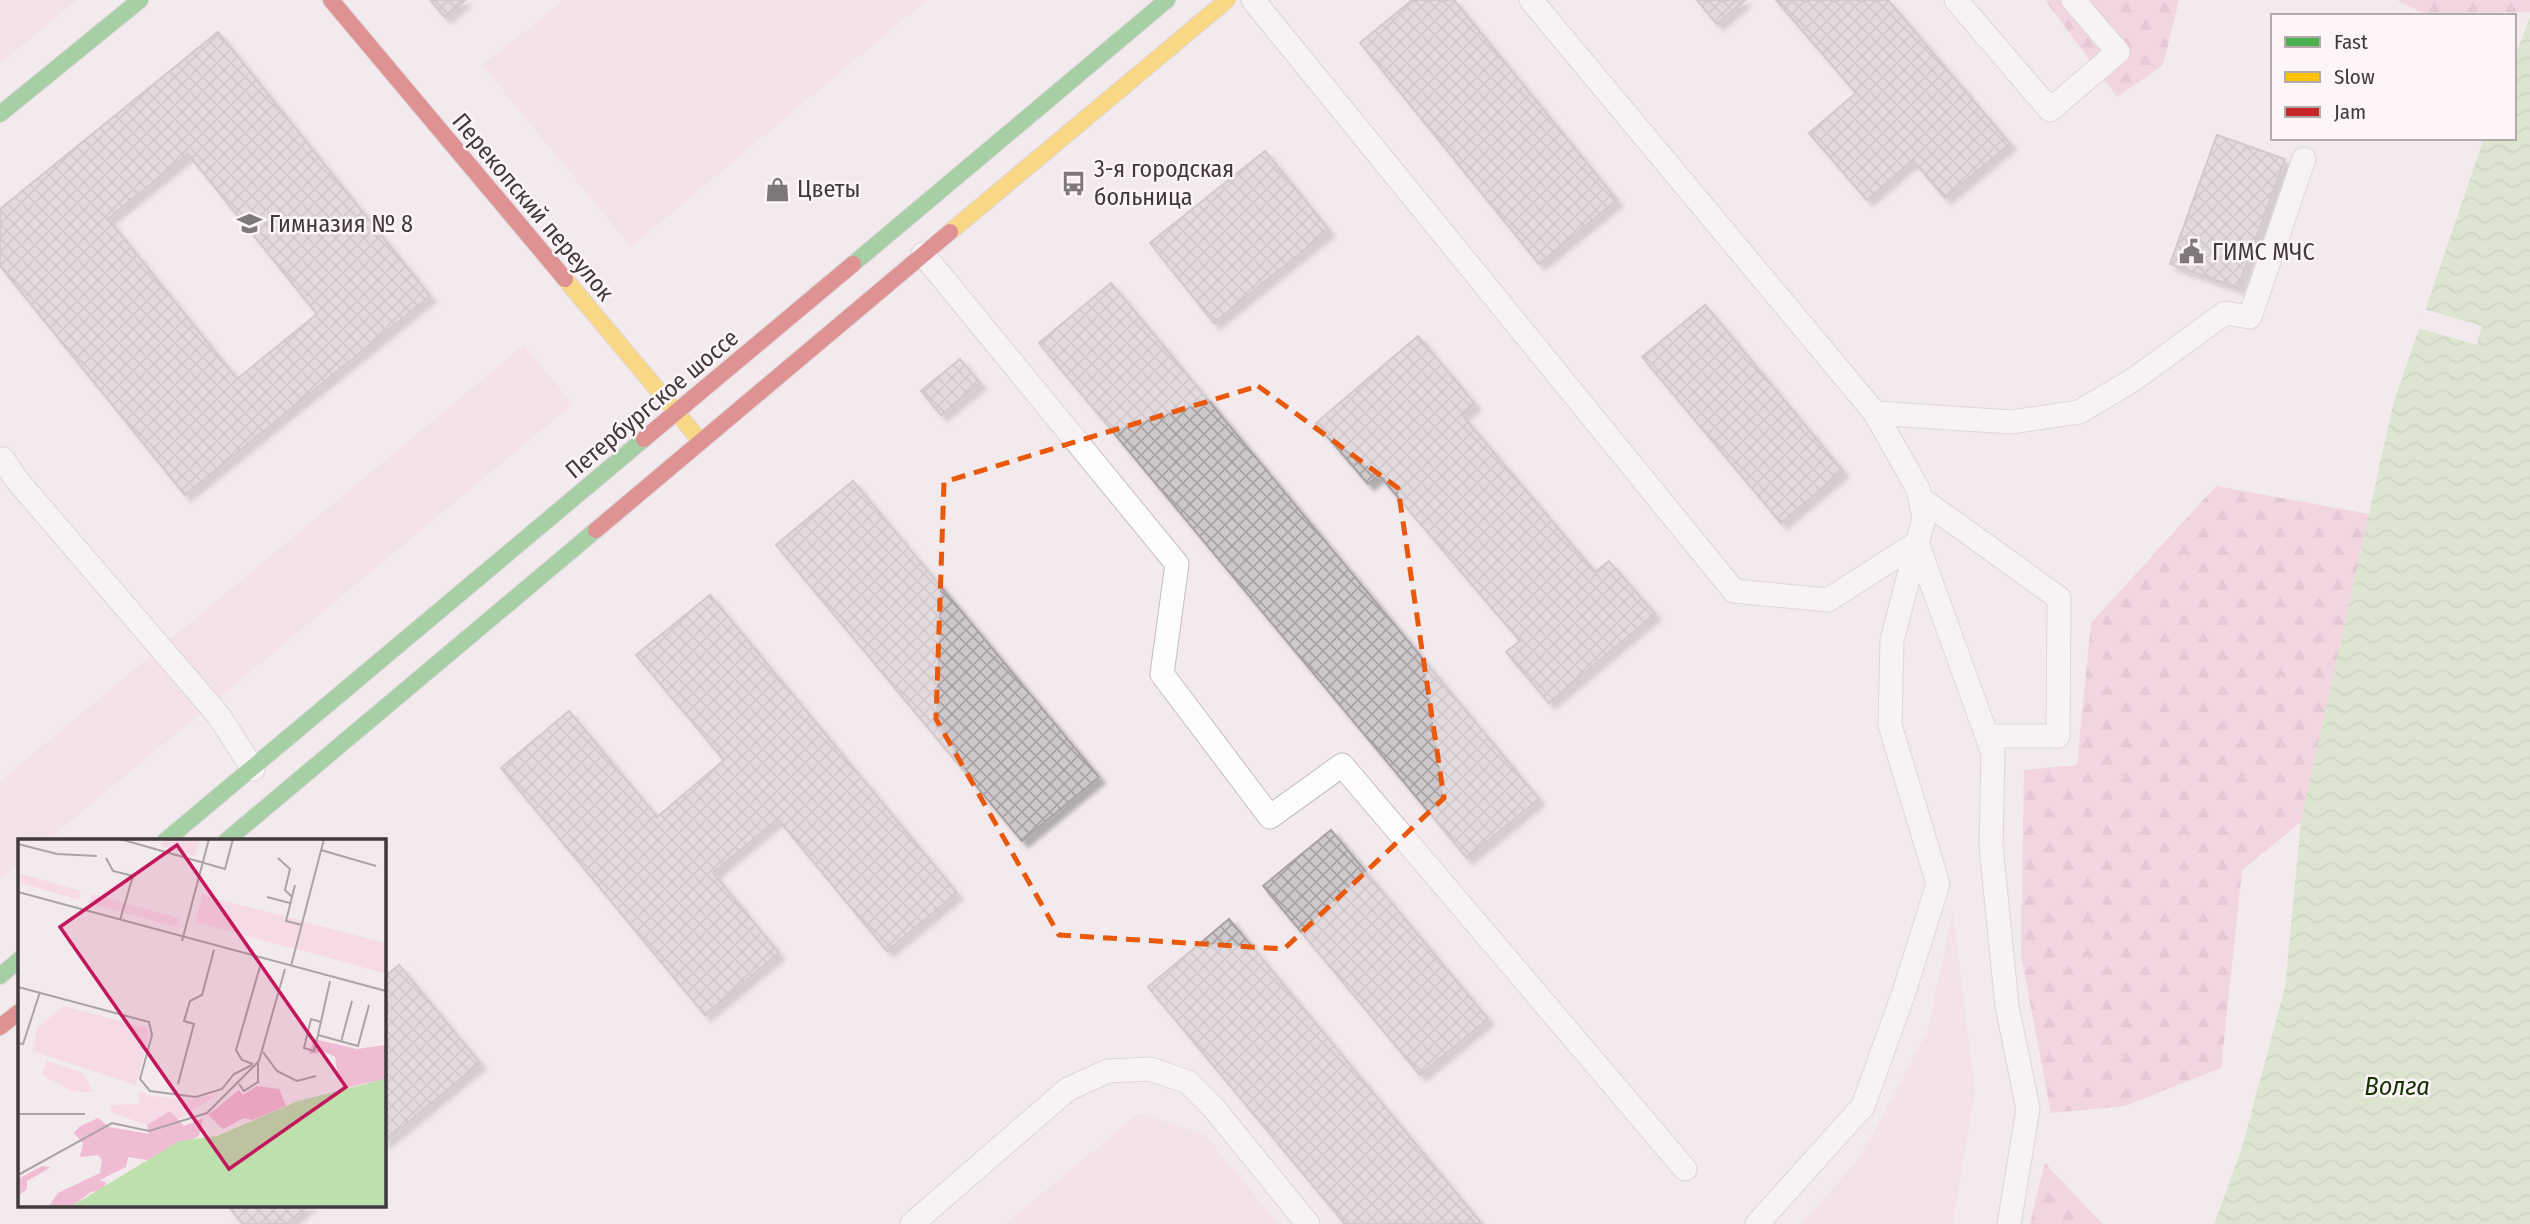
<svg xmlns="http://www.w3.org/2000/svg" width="2530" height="1224" viewBox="0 0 2530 1224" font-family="'Fira Sans Condensed',sans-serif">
	<defs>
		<pattern id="forest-firs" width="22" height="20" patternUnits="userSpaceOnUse" patternTransform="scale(1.75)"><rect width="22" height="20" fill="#f0bcd3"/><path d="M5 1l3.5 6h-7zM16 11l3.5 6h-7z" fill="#cfa2b6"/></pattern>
		<pattern id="water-waves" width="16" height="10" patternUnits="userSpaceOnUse" patternTransform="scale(1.75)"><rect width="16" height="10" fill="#bee0ac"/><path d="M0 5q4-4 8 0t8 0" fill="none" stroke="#a4c195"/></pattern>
		<pattern id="building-cross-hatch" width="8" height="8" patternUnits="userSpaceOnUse" patternTransform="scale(1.75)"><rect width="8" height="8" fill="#cfc8cb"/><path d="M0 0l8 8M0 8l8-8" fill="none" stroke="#a9a3a6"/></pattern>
		<filter id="shadow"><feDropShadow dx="6" dy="6" stdDeviation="2" flood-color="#0004"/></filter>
	</defs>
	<rect width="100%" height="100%" fill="#f2eaed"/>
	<!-- grass -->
	<path fill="#f6dae5" d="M0 0H77L0 64Z
		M564 0H927L631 247 482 65Z
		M524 345 573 404 47 841H19V864L0 880V781Z
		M1953 912 1975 1092 1953 1224H1801L1859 1159 1927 1033Z
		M1139 1113 1205 1135 1279 1224H1005Z"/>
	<!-- forest -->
	<path fill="url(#forest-firs)" d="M2045 0H2179L2163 65 2117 97Z
		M2397 0H2530V12L2423 13Z
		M2216 486 2369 514 2301 822 2242 870 2221 1068 2125 1106 2051 1113 2021 955 2024 770 2077 765 2091 623Z
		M2045 1163 2102 1224H2030Z"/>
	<!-- water -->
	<path fill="url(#water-waves)" d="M2530 17V1224H2214L2242 1148 2285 987 2301 822 2393 405 2484 138H2514V59Z"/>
	<!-- pier -->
	<path fill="#f2eaed" d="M2424 309 2482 326 2477 345 2418 328Z"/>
	<!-- building -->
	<path fill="url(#building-cross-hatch)" stroke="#a9a2a5" stroke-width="2" fill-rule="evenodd" filter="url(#shadow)" d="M430 0H465L445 17Z
		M1412 0H1454L1617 200 1539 264 1360 43Z
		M1697 0H1745L1717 24Z
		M1776 0H1888L2010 144 1945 198 1913 160 1867 200 1809 133 1856 93Z
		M218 32 430 296 185 495 0 266V209ZM188 154 317 314 237 379 108 219Z
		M2217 135 2285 159 2238 288 2170 264Z
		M1265 151 1329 230 1214 323 1150 243Z
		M1111 283 1539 799 1467 858 1039 343Z
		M1705 305 1843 471 1781 523 1642 357Z
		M1418 336 1475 404 1462 415 1595 572 1609 561 1655 614 1549 703 1506 652 1520 641 1379 475 1368 484 1316 423Z
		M960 359 980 383 941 415 921 391Z
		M853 481 1099 777 1022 841 776 545Z
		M710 595 957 893 887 951 778 819 713 873 779 953 705 1015 501 768 569 711 657 817 724 760 636 655Z
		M1331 830 1488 1019 1420 1075 1263 886Z
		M1229 919 1482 1224H1345L1148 987Z
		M399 965 480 1063 383 1143V978Z
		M227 1205H309L286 1224H243Z"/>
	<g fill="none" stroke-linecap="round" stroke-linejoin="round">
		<defs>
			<path id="lane" d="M1253 0 1734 591 1828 600 1917 543
				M1531 0 1875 413 1918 489 1924 518 1892 640 1890 725 1938 884 1904 992 1863 1106 1757 1224
				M1956 0 2050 110 2118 52 2073 0
				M923 254 1177 564 1162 674 1270 817 1342 765 1685 1169
				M1875 413 2011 422 2079 412 2133 380 2225 313 2250 317 2304 159
				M0 462 3 459 16 479 219 716 253 769
				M1920 498 2059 598 2058 736H1987
				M1917 543 1993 753 1991 846 2007 1006 2028 1109 2009 1224
				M912 1224 1068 1089 1108 1071 1150 1069 1188 1082 1213 1107 1308 1224"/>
			<path id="fast" d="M0 114 140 0
				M853 264 1167 0
				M165 841 644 439
				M226 841 596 530
				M0 976 19 960"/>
			<path id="slow" d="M950 232 1227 0
				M565 279 698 438"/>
			<path id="jam" d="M331 0 565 279
				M644 439 853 264
				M596 530 950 232
				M0 1027 19 1012"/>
		</defs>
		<!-- lane casing -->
		<use href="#lane" stroke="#c4bfc1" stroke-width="25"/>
		<!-- fast casing -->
		<use href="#fast" stroke="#c4bfc1" stroke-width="18"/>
		<!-- slow casing -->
		<use href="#slow" stroke="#c4bfc1" stroke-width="18"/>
		<!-- jam casing -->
		<use href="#jam" stroke="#c4bfc1" stroke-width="18"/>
		<!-- lane -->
		<use href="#lane" stroke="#fdfcfc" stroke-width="23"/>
		<!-- fast -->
		<use href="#fast" stroke="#4caf50" stroke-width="16"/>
		<!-- slow -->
		<use href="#slow" stroke="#ffc107" stroke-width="16"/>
		<!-- jam -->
		<use href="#jam" stroke="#c62828" stroke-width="16"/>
	</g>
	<!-- marked area -->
	<path d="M0 0H2530V1224H0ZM1258 386 1398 488 1444 798 1284 949 1059 935 936 719 944 482Z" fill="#f2eaed" fill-opacity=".55" fill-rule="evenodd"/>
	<path fill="none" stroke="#e8590c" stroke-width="5" stroke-dasharray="14 9" stroke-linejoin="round" d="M1258 386 1398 488 1444 798 1284 949 1059 935 936 719 944 482Z"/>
	<!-- icons -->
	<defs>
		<symbol id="bus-bare" viewBox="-9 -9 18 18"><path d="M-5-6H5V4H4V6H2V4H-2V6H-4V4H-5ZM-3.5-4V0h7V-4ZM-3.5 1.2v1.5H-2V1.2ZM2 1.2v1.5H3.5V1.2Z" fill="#7e787a" stroke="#fef5f9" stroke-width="2.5" paint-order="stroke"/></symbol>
		<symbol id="shop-bare" viewBox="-9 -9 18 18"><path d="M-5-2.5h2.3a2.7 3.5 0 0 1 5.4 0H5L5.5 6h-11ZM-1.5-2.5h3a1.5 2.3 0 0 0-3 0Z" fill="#7e787a" stroke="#fef5f9" stroke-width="2.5" paint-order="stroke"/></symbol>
		<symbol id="school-bare" viewBox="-9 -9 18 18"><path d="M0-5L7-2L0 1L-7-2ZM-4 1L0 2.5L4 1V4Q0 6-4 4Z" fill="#7e787a" stroke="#fef5f9" stroke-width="2.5" paint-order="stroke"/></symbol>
		<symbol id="civic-bare" viewBox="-9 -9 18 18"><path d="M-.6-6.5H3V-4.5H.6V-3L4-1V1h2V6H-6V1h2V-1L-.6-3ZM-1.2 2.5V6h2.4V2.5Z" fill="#7e787a" stroke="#fef5f9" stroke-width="2.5" paint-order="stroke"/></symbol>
	</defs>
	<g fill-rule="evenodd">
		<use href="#bus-bare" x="1056" y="166" width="35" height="35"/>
		<use href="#shop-bare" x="760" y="172" width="35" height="35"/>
		<use href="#school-bare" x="232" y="206" width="35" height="35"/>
		<use href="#civic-bare" x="2174" y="234" width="35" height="35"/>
	</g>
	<g text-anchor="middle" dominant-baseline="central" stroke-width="5" stroke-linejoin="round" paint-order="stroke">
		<!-- poi labels -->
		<g font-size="24" fill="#403a3c" stroke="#fef5f9" text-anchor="start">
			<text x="1094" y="169">3-я городская<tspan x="1094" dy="28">больница</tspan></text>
			<text x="797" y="189">Цветы</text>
			<text x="269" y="224">Гимназия № 8</text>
			<text x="2212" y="252">ГИМС МЧС</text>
		</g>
		<!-- street labels -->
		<g font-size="24" fill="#403a3c" stroke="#fef5f9">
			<text transform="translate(533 207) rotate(50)">Перекопский переулок</text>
			<text transform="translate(652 404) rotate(-40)">Петербургское шоссе</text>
		</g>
		<!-- water labels -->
		<g font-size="26" font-style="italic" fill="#133400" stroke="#fef5f9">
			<text x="2397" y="1086">Волга</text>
		</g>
	</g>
	<!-- overview -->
	<g transform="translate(18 839)">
		<rect width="368" height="368" fill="#f2eaed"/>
		<path d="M145 0H182L177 17 143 7ZM0 34 63 52 61 61 0 43ZM74 55 161 79 159 88 71 64ZM185 56 367 104V134L177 83ZM46 167 129 189 131 197 118 246 15 212 19 189ZM29 222 65 234 75 253 53 252 24 236ZM120 251 132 257 172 261 202 254 160 281 152 272 129 286 95 274 91 266 122 265Z" fill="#f6dae5"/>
		<path d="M296 200 339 210 367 206V240L327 249 320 238 317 218 307 213 291 215ZM239 247 261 250 268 267 234 281 226 279 205 290 190 276 221 251 225 256ZM152 272 166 287 185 279 181 297 129 321 110 318 108 328 82 341 88 343 85 351 73 353 54 367 20 368 31 367 40 354 82 334 84 321 80 316 62 318 65 304 56 294 61 288 80 279 91 288 131 295 129 286ZM24 327 33 328 9 342V350L0 357V340Z" fill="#f0bcd3"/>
		<path d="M367 240V367H54L161 302 199 297 280 262Z" fill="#bee0ac"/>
		<path fill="none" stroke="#aba4a6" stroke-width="2" d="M102 0 207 30 215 0M0 5 39 15 79 17M303 11 358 27M88 19 95 32 115 37 102 81M260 19 272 30 267 51 274 58M277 46 268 82 284 86M0 53 368 152M249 58 272 64M164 102 191 0M273 127 306 0M0 148 131 183 134 196 122 240 132 252 178 258 204 250 216 235 234 226M303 183 293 180 286 209 296 212 300 196 312 142M300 196 340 207 351 166M323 203 334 162M0 204 5 205 22 153M245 213 259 232 279 242 298 237M235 225 224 221 218 211 243 124M160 245 176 185 166 182 172 162 184 156 196 111M221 245 226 252 240 243V223M0 275H67M0 336 94 284 131 292 189 274 241 222 267 130"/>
		<path fill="#c2185b" fill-opacity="0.15" stroke="#c2185b" stroke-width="3.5" d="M159 6 328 248 211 330 42 88Z"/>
		<rect width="368" height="368" fill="none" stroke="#403a3c" stroke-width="3.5"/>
	</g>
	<!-- legend -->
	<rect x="2271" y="14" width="245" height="126" fill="#fef5f9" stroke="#b2aaad" stroke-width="2"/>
	<rect x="2285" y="37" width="35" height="10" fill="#4caf50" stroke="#b2aaad" stroke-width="2"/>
	<text x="2334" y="49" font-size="21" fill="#403a3c">Fast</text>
	<rect x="2285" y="72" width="35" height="10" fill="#ffc107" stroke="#b2aaad" stroke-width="2"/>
	<text x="2334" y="84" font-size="21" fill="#403a3c">Slow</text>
	<rect x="2285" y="107" width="35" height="10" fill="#c62828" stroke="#b2aaad" stroke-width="2"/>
	<text x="2334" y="119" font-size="21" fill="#403a3c">Jam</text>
</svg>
